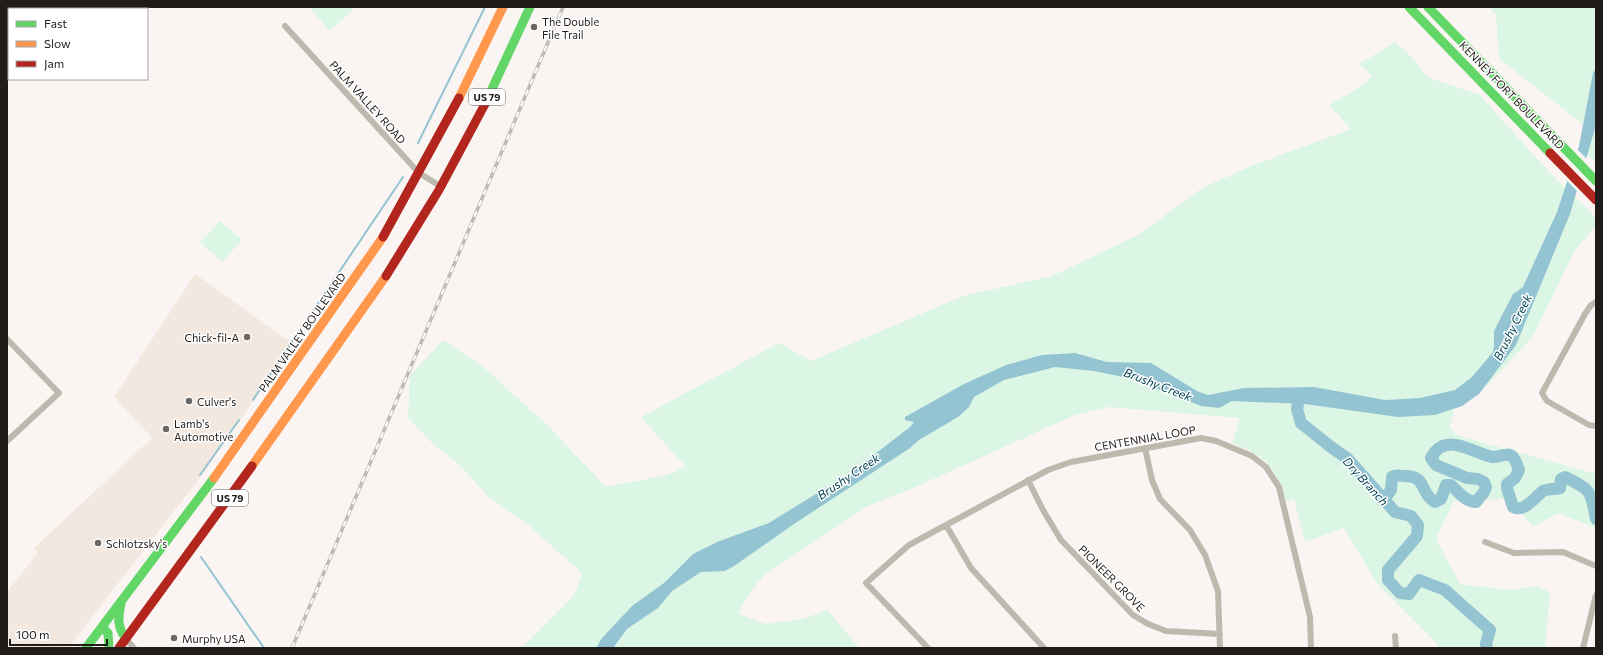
<svg xmlns="http://www.w3.org/2000/svg" width="1603" height="655" viewBox="0 0 1603 655" font-family="Commissioner,sans-serif">
	<rect width="100%" height="100%" fill="#faf5f2"/>
	<!-- built -->
	<path fill="#f3e8df" d="M195 274 293 344 202 475 68 648H15L7 642V592L37 554 34 548 152 438 114 397Z"/>
	<!-- green -->
	<path fill="#dcf6e5" d="M310 7H356L329 31Z
		M1488 7H1596V164L1579 146 1584 125 1499 59 1496 15Z
		M1395 42 1407 52 1429 78 1480 95 1549 172 1596 218V226L1575 250 1532 338 1479 394 1455 406 1450 427 1456 435 1596 474V528L1558 513 1533 527 1519 510 1506 499 1454 501 1436 539 1460 584 1511 590 1539 586 1550 593 1545 648H1439L1436 643 1378 585 1344 528 1305 542 1294 499 1286 501C1273 464 1268 457 1232 443L1240 418 1109 407 1075 415 916 487 868 506 764 575 748 596 738 614 766 624 802 619 827 610 860 648H521L575 594 582 573 527 524 491 499 457 463 431 442 408 417 410 375 444 340 486 369 546 424 606 487 667 475 686 467 641 417 779 343 811 361 963 296 1052 276 1140 234 1202 188 1251 166 1351 129 1329 105 1360 87 1372 76 1359 64Z
		M220 221 242 240 222 262 200 242Z"/>
	<!-- water -->
	<path fill="#94c3d2" d="M1596 68V125L1570 214 1516 345 1479 394 1462 406 1435 415 1398 417 1305 404 1232 401 1219 408 1201 406 1133 379 1094 371 1055 367 1004 380 974 397 969 407 958 417 919 440 910 448 794 524 734 566 725 571 701 572 672 591 658 608 627 629 613 648H596L602 638 632 606 664 583 693 554 717 542 769 523 853 471 910 427 914 422 905 420V417L964 384 1006 365 1042 355 1075 353 1107 362 1151 363 1197 391 1208 395 1244 388 1314 387 1385 400 1420 398 1455 390 1472 377 1493 352 1494 345V331L1513 294 1523 287 1557 212 1579 146 1593 73Z"/>
	<!-- pier -->
	<path fill="#faf5f2" d="M1576 148 1588 160 1579 193 1566 180Z"/>
	<g fill="none" stroke-linecap="round" stroke-linejoin="round">
		<!-- stream -->
		<path stroke="#94c3d2" stroke-width="2" d="M418 143 485 7
			M253 400 403 177
			M200 475 239 420
			M201 557 264 648"/>
		<!-- river -->
		<path stroke="#94c3d2" stroke-width="12" d="M1300 394 1297 409 1301 423 1331 447 1348 459 1395 512 1411 516 1418 525 1417 536 1388 570V580L1400 593 1409 594 1419 580 1445 590 1490 630 1486 644 1487 648
			M1383 501 1391 490 1392 477C1397 474 1399 476 1404 476 1428 476 1419 493 1435 502L1441 499 1446 485H1451C1457 491 1466 502 1476 502L1484 492 1486 487 1484 482 1478 479 1467 478 1436 465 1431 458C1445 431 1471 452 1492 457 1498 458 1506 452 1512 456 1516 460 1517 465 1519 470L1515 478 1507 484V488L1513 507C1524 513 1535 497 1543 491 1548 489 1555 489 1560 488L1561 479 1565 477C1592 491 1590 489 1596 519"/>
		<!-- street -->
		<path stroke="#beb9ae" stroke-width="6" d="M285 26 419 173 440 186
			M1596 302 1591 305 1585 314 1542 393 1547 401 1589 425 1596 426
			M7 339 59 393 7 441
			M1145 448 1152 480 1160 499 1190 530 1205 555 1218 591 1220 648
			M1028 480 1043 510 1061 540 1133 615 1148 624 1166 631 1220 634
			M946 525 971 568 1044 648
			M1485 542 1514 553 1563 552 1596 566
			M1395 636 1396 648
			M126 639 134 648
			M928 648 866 583 909 545 1048 470 1071 462 1201 438 1216 441 1252 456 1266 467 1279 487 1310 617 1311 648
			M1583 648 1596 595"/>
		<!-- fast -->
		<path stroke="#63d668" stroke-width="9" d="M1409 7 1550 153
			M1428 7 1596 181
			M485 104 530 7
			M121 604C118 618 117 627 126 639
			M102 627 108 633 109 648
			M86 648 214 478"/>
		<!-- slow -->
		<path stroke="#ff974d" stroke-width="9" d="M459 98 503 7
			M252 466 386 276
			M214 478 383 237"/>
		<!-- jam -->
		<path stroke="#b3261e" stroke-width="9" d="M1550 153 1596 200
			M383 237 459 98
			M386 276 439 190 485 104
			M119 648 252 466"/>
		<defs>
			<path id="rail" d="M292 648 563 7"/>
		</defs>
		<!-- rail casing -->
		<use href="#rail" stroke="#bfbab5" stroke-width="3.5"/>
		<!-- rail -->
		<use href="#rail" stroke="#fff" stroke-width="2" stroke-dasharray="6" stroke-linecap="butt"/>
	</g>
	<!-- markers -->
	<g fill="#6c6865" stroke="#fff" stroke-width="1.5">
		<circle cx="534" cy="27" r="4"/>
		<circle cx="247" cy="337" r="4"/>
		<circle cx="189" cy="401" r="4"/>
		<circle cx="166" cy="429" r="4"/>
		<circle cx="98" cy="543" r="4"/>
		<circle cx="174" cy="638" r="4"/>
	</g>
	<g text-anchor="middle" dominant-baseline="central" stroke-width="3" stroke-linejoin="round" paint-order="stroke">
		<!-- shield labels -->
		<g fill="#fff" stroke="#63605e" stroke-width="1">
			<rect x="469" y="89" width="36" height="16" rx="3"/>
			<rect x="212" y="490" width="36" height="16" rx="3"/>
		</g>
		<g font-size="10" font-weight="bold" fill="#201c19">
			<text x="487" y="97">US 79</text>
			<text x="230" y="498">US 79</text>
		</g>
		<!-- poi labels -->
		<g font-size="11" fill="#201c19" stroke="#fff" text-anchor="start">
			<text x="542" y="21">The Double<tspan x="542" dy="13">File Trail</tspan></text>
			<text x="239" y="337" text-anchor="end">Chick-fil-A</text>
			<text x="197" y="401">Culver's</text>
			<text x="174" y="423">Lamb's<tspan x="174" dy="13">Automotive</tspan></text>
			<text x="106" y="543">Schlotzsky's</text>
			<text x="182" y="638">Murphy USA</text>
		</g>
		<!-- street labels -->
		<g font-size="11" fill="#201c19" stroke="#fff">
			<text transform="translate(1512 95) rotate(46)">KENNEY FORT BOULEVARD</text>
			<text transform="translate(368 102) rotate(48)">PALM VALLEY ROAD</text>
			<text transform="translate(302 332) rotate(-55)">PALM VALLEY BOULEVARD</text>
			<text transform="translate(1145 438) rotate(-10)">CENTENNIAL LOOP</text>
			<text transform="translate(1112 578) rotate(45)">PIONEER GROVE</text>
		</g>
		<!-- water labels -->
		<g font-size="12" font-style="italic" fill="#024555" stroke="#fff">
			<text transform="translate(1512 327) rotate(-64)">Brushy Creek</text>
			<text transform="translate(1158 384) rotate(21)">Brushy Creek</text>
			<text transform="translate(848 476) rotate(-34)">Brushy Creek</text>
			<text transform="translate(1366 481) rotate(48)">Dry Branch</text>
		</g>
	</g>
	<!-- border -->
	<rect width="1603" height="655" fill="none" stroke="#201c19" stroke-width="16"/>
	<!-- legend -->
	<rect x="8" y="8" width="140" height="72" fill="#ffffff" stroke="#a6a4a3"/>
	<rect x="16" y="21" width="20" height="6" fill="#63d668" stroke="#a6a4a3"/>
	<text x="44" y="28" font-size="12" fill="#201c19">Fast</text>
	<rect x="16" y="41" width="20" height="6" fill="#ff974d" stroke="#a6a4a3"/>
	<text x="44" y="48" font-size="12" fill="#201c19">Slow</text>
	<rect x="16" y="61" width="20" height="6" fill="#b3261e" stroke="#a6a4a3"/>
	<text x="44" y="68" font-size="12" fill="#201c19">Jam</text>
	<!-- scale -->
	<path d="M10 639v6h97v-6" fill="none" stroke="#201c19" stroke-width="2"/>
	<text x="16" y="639" font-size="12" fill="#201c19" stroke="#ffffff" stroke-width="3" paint-order="stroke">100 m</text>
</svg>
